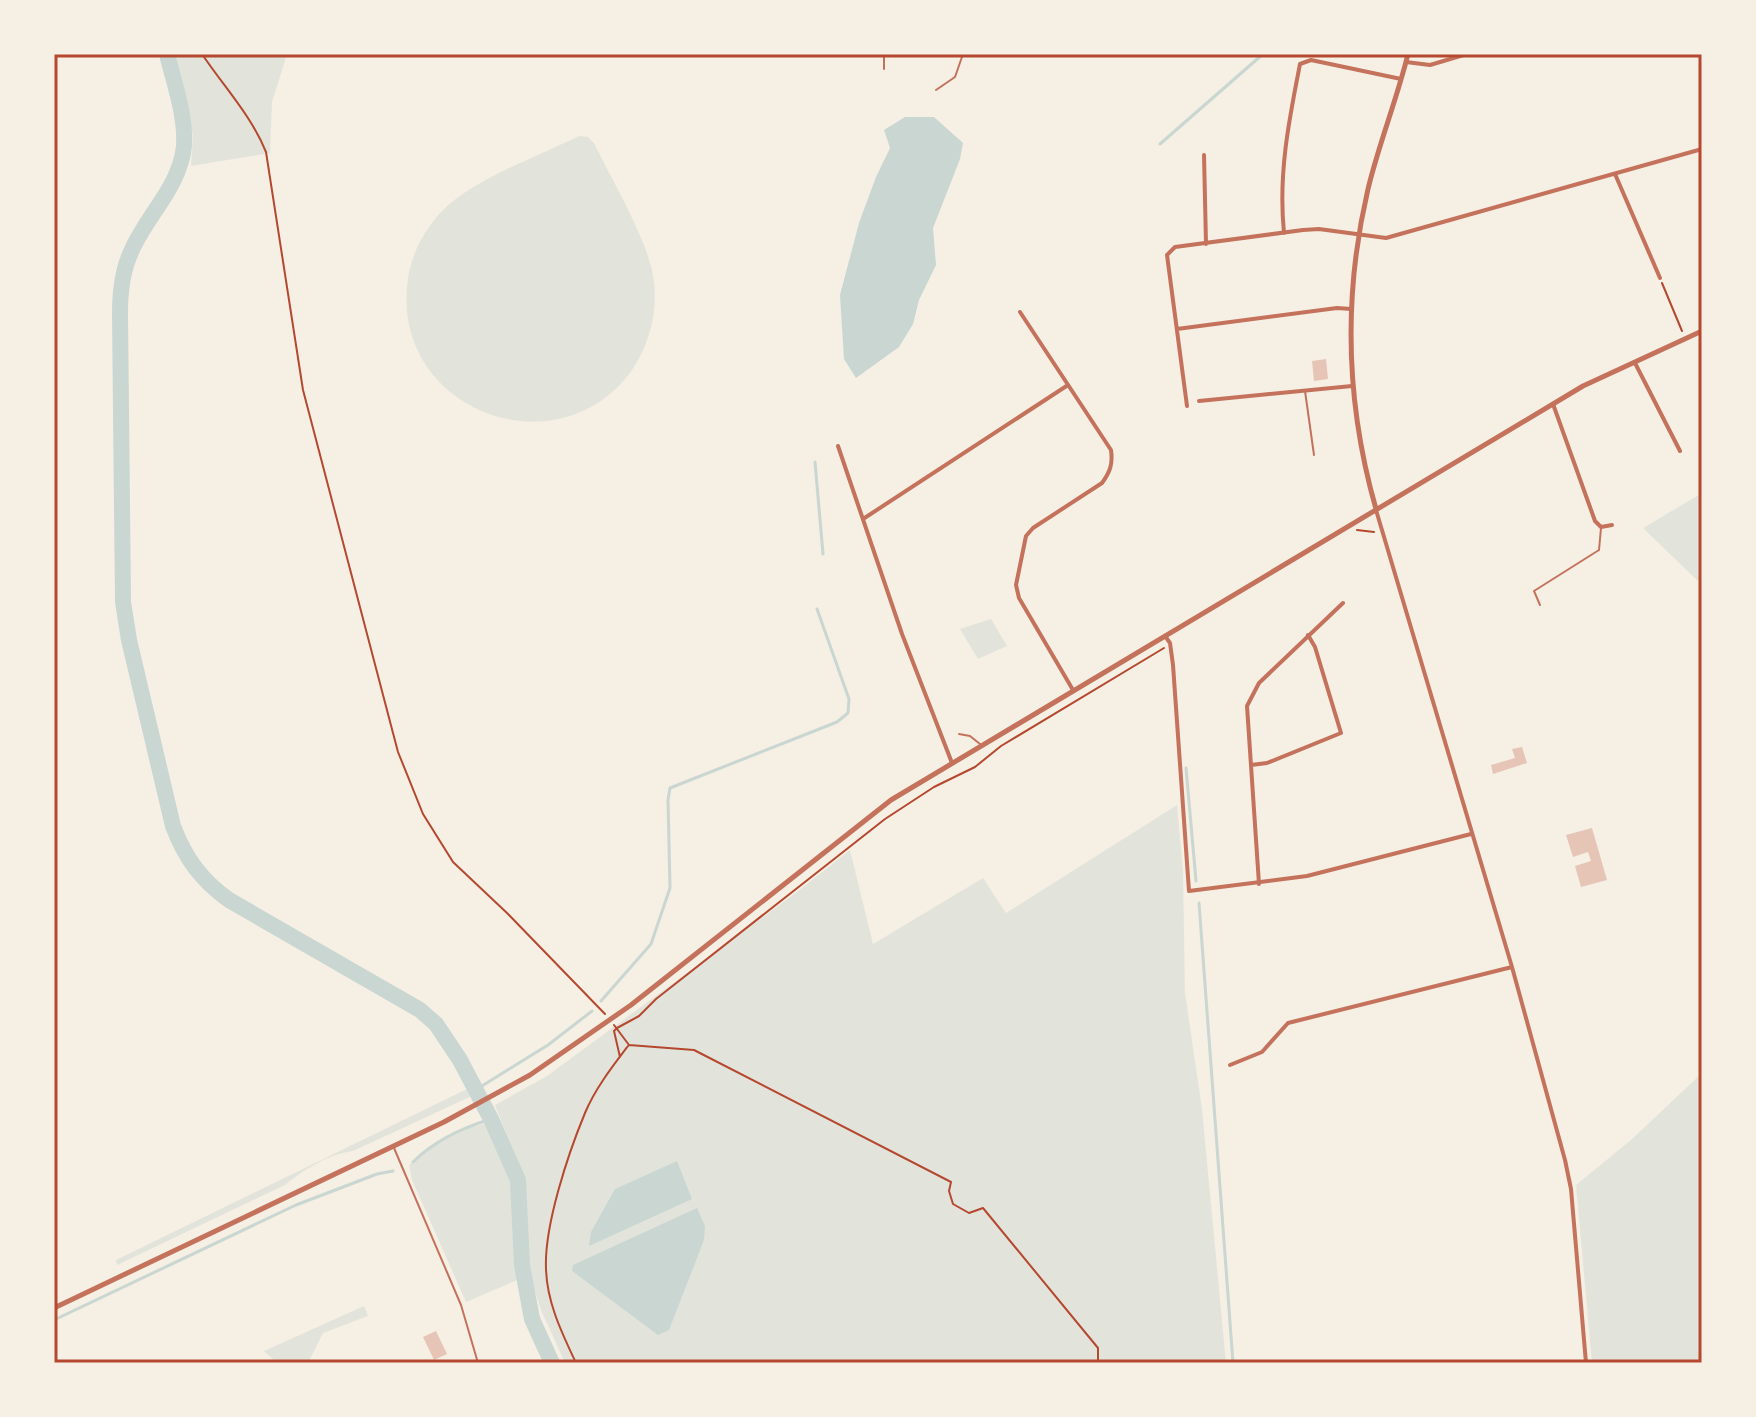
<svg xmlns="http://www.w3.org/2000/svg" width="1756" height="1417" viewBox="0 0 1756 1417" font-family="Roboto,sans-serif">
	<rect width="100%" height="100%" fill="#f6efe4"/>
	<!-- green -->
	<path fill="#e2e4dc" d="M175 54H287L272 102 270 153 191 166 193 136Z
		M579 136 588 137 594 143C612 180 646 237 653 275 659 309 650 345 630 373 555 471 396 410 407 287 409 259 422 232 442 211 472 180 539 156 579 136Z
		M1702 493V585L1643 528Z
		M991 619 1007 646 978 659 960 629Z
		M1177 805 1183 872 1185 993 1202 1109 1226 1363H565L541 1310 528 1270 525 1181 495 1105 547 1076 793 895 850 850 873 944 983 878 1006 913Z
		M1702 1073V1363H1592L1576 1185 1631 1140Z
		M469 1088 474 1095 353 1151C328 1154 304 1170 285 1185L117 1265 116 1260Z
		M487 1123 515 1180 522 1278 466 1302 412 1180 409 1165 431 1147 469 1128Z
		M364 1306 368 1316 323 1333 308 1363H277L264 1351Z"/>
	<!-- water -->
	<path fill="#c9d6d2" d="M905 117H934L963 143 960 159 933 228 936 265 919 300 913 324 899 347 856 378 844 359 840 295 859 223 876 177 890 148 884 130Z
		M677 1161 692 1199 589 1246 591 1232 615 1189Z
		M697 1208 705 1226 704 1240 669 1330 658 1335 572 1271 573 1265Z"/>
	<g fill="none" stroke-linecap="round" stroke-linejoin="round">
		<!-- stream -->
		<path stroke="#c9d6d2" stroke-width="3" d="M1160 144 1263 54
			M815 462 823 554
			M1186 768 1196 881
			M1199 903 1233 1363
			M601 1001 651 944 670 888 668 800 670 788 837 722 848 713 849 699 817 609
			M477 1089 548 1045 592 1011
			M413 1162C435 1140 462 1128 491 1119
			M54 1320 296 1205 377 1174 393 1171"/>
		<!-- river -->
		<path stroke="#c9d6d2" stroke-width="16" d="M167 54C174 83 186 116 184 146 180 187 146 216 131 252 122 271 120 291 120 313L123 602 129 640 173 826C185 858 201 880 229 900L420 1010 436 1024 460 1060 491 1119 518 1180 522 1265 532 1319 552 1363"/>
	</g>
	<!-- building -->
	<path fill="#e6c5b7" d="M1326 359 1328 379 1314 381 1312 361Z
		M1522 747 1527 763 1493 774 1491 765 1515 758 1512 749Z
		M1592 828 1607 880 1581 887 1575 866 1591 861 1588 852 1573 857 1566 835Z
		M436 1331 447 1354 434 1360 423 1337Z"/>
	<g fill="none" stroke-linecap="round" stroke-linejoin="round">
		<!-- path -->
		<path stroke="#b5482f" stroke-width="2" d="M202 54C224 87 251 115 266 152L303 390 398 752 423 814 453 862 507 913 605 1014
			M1662 283 1682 331
			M1357 530 1374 532
			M614 1025 629 1045 694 1050 951 1182 949 1191 953 1204 969 1213 983 1208 1098 1348V1363
			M620 1057 614 1031 617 1028 639 1016 656 999 885 819 934 787 975 767 1001 746 1164 648
			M576 1363C562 1333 547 1303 546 1269 544 1226 568 1154 585 1113 595 1089 612 1067 628 1046"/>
		<!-- service -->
		<path stroke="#c5725c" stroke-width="2" d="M884 69V54
			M936 90 955 77 963 54
			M1305 391 1314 455
			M1540 605 1534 591 1599 550 1601 528
			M959 734 970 736 980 744
			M394 1148 461 1305 478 1363"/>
		<!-- minor -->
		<path stroke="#c5725c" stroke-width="4" d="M1406 62 1430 65 1467 54
			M1204 155 1206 244
			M1615 174 1660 278
			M1284 233C1278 174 1289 120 1300 64L1311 60 1401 79
			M1020 312 1111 450C1113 464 1110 472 1102 483L1033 528 1026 536 1016 585 1019 598 1073 690
			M1177 329 1337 308 1351 309
			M1635 363 1680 451
			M1199 401 1352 386
			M1553 404 1595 521 1601 527 1612 525
			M1187 406 1167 255 1175 247 1303 230 1319 229 1386 238 1702 149
			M838 446 902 634 952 763
			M1376 510 1512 967 1565 1160 1571 1189 1586 1363
			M863 519 1068 385
			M1165 636 1170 643 1173 665 1189 891 1307 876 1471 834
			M1251 765 1267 763 1341 733 1315 647 1308 635
			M1259 884 1247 706 1259 683 1343 603
			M1230 1065 1262 1052 1288 1023 1512 967"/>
		<!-- tertiary -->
		<path stroke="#c5725c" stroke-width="5" d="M1376 509C1346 404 1343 296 1368 189 1379 143 1397 99 1408 54
			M54 1308 444 1122 530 1075 631 1005 891 800 1583 386 1702 331"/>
	</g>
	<!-- border -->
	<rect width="1756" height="1417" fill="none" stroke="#f6efe4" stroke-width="112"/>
	<rect x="56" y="56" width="1644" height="1305" fill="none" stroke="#b5482f" stroke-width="3"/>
</svg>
